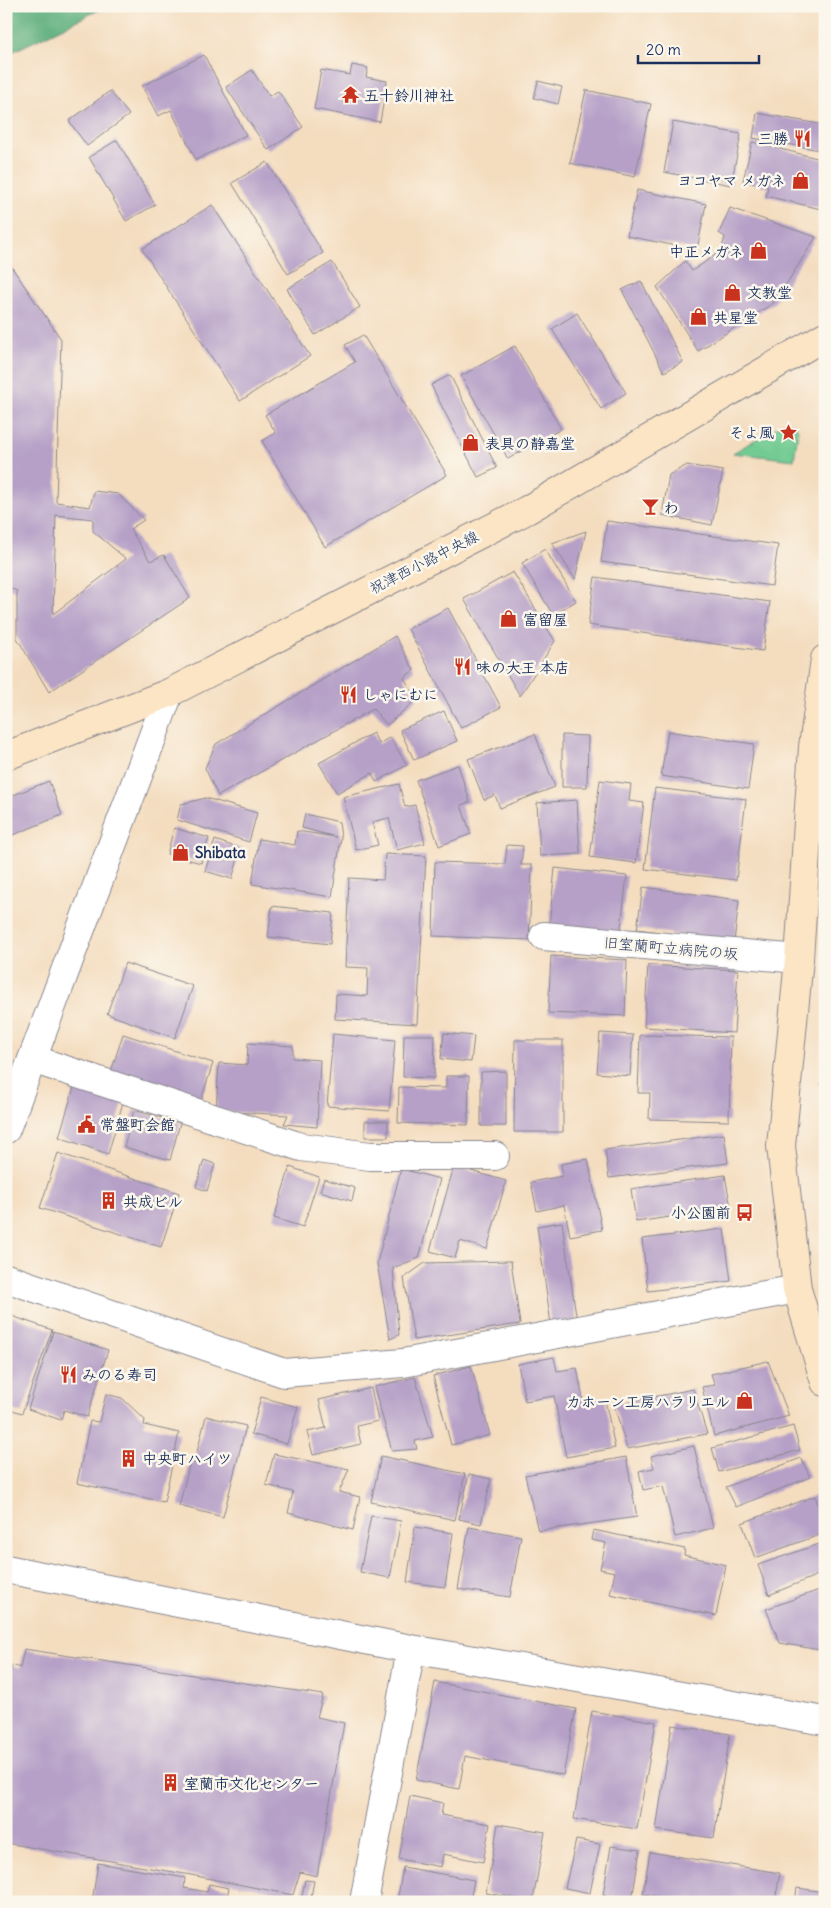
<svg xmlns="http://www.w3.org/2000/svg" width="831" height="1908" viewBox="0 0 831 1908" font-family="Delius,'Klee One',sans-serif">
	<rect width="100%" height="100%" fill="#fbf7ec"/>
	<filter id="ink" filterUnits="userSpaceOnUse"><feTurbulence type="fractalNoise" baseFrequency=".02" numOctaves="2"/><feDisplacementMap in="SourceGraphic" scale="10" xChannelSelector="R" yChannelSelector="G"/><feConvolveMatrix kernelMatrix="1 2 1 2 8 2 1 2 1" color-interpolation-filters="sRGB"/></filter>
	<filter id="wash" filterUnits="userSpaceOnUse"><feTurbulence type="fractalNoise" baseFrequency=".0096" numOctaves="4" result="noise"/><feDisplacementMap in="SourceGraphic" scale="20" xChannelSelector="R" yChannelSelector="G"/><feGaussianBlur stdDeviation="1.12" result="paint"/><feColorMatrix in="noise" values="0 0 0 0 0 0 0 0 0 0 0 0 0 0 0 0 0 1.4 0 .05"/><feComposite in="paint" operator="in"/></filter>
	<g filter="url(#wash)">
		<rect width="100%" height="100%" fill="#f4ddbf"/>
		<!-- green -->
		<path fill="#72cb92" stroke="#467d78" d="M787 423 795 425 798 430 794 460 733 453 782 424Z"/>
		<!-- forest -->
		<path fill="#5daf7c" stroke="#3c6f6d" d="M6 6H107L6 55Z"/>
		<g id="blocks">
			<!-- building -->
			<path fill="#b6a0c7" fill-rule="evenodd" d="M798 6H825V12L798 7Z
				M204 55 246 135 196 160 171 110 158 116 142 86Z
				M352 65 368 68 366 77 387 81 380 122 314 109 321 70 350 75Z
				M252 70 269 96 278 91 303 127 268 150 226 87Z
				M538 81 562 87 558 104 534 98Z
				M586 90 651 104 635 177 570 163Z
				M110 91 129 115 87 146 69 121Z
				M757 113 825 125V151L753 138Z
				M673 122 741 134 731 185 664 172Z
				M117 140 155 205 126 221 89 157Z
				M752 142 825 160V210L766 196 768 187 743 181Z
				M267 162 323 253 288 274 232 183Z
				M637 190 706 204 697 250 627 236Z
				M212 205 310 356 240 401 142 249Z
				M730 208 816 237 775 302 698 351 657 287 685 261 692 271 721 251 725 237 719 233Z
				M6 259 61 339 56 502 90 507 94 491 118 494 144 520 130 529 150 561 164 555 190 598 49 692 17 638V591L6 587ZM56 515 93 519V531L126 559 53 614Z
				M332 262 360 307 315 335 287 289Z
				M641 281 683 362 664 372 622 290Z
				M577 313 626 393 601 409 552 329Z
				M363 335 447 475 325 547 262 441 276 433 265 415 355 362 345 345Z
				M515 346 561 429 508 459 461 376Z
				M450 375 497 468 478 477 431 385Z
				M687 465 723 471 712 525 662 515 669 475Z
				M607 521 778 545 772 586 601 562Z
				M586 531 575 579 552 543Z
				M545 549 576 601 553 615 522 563Z
				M513 572 555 641 520 696 464 599Z
				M595 577 770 602 763 651 588 625Z
				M448 608 501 707 461 728 408 629Z
				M395 636 414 670 404 678 417 699 387 725 373 709 218 796 205 768 216 744Z
				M444 711 457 741 414 760 400 730Z
				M668 731 754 744 748 789 661 776Z
				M373 733 379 744 390 737 407 765 376 782 372 773 337 793 319 763Z
				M535 734 555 787 500 808 495 795 484 800 468 759Z
				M562 735 588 736 587 787H562Z
				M458 765 470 802 461 805 471 834 439 846 416 780Z
				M600 780 631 784 629 801 644 803 636 863 590 857Z
				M49 781 62 815 6 838V798Z
				M399 784 405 807 415 805 425 843 397 850 389 818 372 822 378 845 356 850 343 797Z
				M655 788 746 799 736 880 645 869Z
				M206 798 257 813 249 842 177 820 181 804Z
				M577 800 580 854 540 856 537 803Z
				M305 814 339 822 341 838 332 897 252 884 259 839 295 845 297 831 336 837 302 828Z
				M174 828 209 838 201 863 167 854Z
				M215 840 241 849 232 879 205 871Z
				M507 845 523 846 521 865H532L529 940 433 936 435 862 505 864Z
				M385 854 426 856 417 1024 335 1019 336 994 367 996 368 968 345 967 349 878 383 880Z
				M555 868 627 876 620 935 549 927Z
				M643 887 739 900 734 942 637 929Z
				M272 906 333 913 330 944 268 937Z
				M551 956 627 960 625 1016 548 1013Z
				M125 963 193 986 175 1038 107 1014Z
				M648 965 738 970 734 1033 644 1027Z
				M444 1033 474 1036 471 1062 441 1059Z
				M600 1033 633 1035 630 1076 597 1073Z
				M123 1034 213 1063 200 1104 110 1075Z
				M333 1034 395 1040 389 1111 327 1106Z
				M404 1035H435L434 1078 403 1077Z
				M640 1035 731 1037 729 1121 649 1119 650 1093H638Z
				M515 1040H563V1132H514Z
				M248 1043 293 1046V1058L320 1060 317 1127 284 1124 288 1115 216 1111 219 1063 247 1065Z
				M823 1048H825V1085H821Z
				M506 1071V1126H481V1072Z
				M446 1076H469L468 1125 398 1123 399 1087 446 1088Z
				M75 1084 124 1099 108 1154 59 1137Z
				M134 1110 180 1123 170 1160 124 1147Z
				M365 1121H388V1137H365Z
				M724 1134 728 1163 609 1178 605 1150Z
				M58 1153 179 1193 161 1247 40 1208Z
				M588 1159 602 1230 570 1236 564 1205 537 1211 531 1182 563 1176 561 1164Z
				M204 1160 215 1164 207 1191 196 1187Z
				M454 1166 506 1181 487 1249 460 1241 455 1258 430 1251Z
				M290 1167 319 1177 303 1227 274 1218Z
				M401 1169 440 1179 419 1258 393 1268 399 1335 390 1339 377 1263Z
				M725 1175 731 1208 636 1222 631 1189Z
				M324 1179 355 1188 352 1201 320 1191Z
				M562 1222 577 1321 551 1324 537 1226Z
				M724 1229 731 1281 648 1291 642 1239Z
				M511 1261 520 1324 414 1340 404 1278 425 1263Z
				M6 1314 52 1330 22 1413 6 1408Z
				M53 1332 108 1350 87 1417 64 1410 61 1420 28 1409Z
				M554 1357 557 1371 577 1368 584 1404 605 1400 615 1448 566 1457 554 1396 525 1401 518 1364Z
				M768 1361 789 1416 714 1436 702 1387 715 1385 711 1374Z
				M471 1366 490 1435 451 1445 433 1376Z
				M415 1377 433 1437 415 1441 417 1449 392 1451 374 1387Z
				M371 1388 378 1421 357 1426 361 1444 313 1455 307 1432 326 1428 319 1400Z
				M693 1389 707 1434 627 1449 614 1405Z
				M106 1394 122 1398 145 1420 144 1425 179 1433 164 1502 77 1483 90 1421 99 1422Z
				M261 1397 298 1407 287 1444 251 1434Z
				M206 1416 246 1426 223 1517 179 1506 190 1462 194 1464Z
				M793 1426 800 1450 719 1472 712 1448Z
				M694 1446 713 1528 675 1537 663 1486 643 1490 639 1471 654 1468 651 1456Z
				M274 1454 349 1469 339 1492 360 1497 353 1530 288 1513 293 1492 266 1485Z
				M381 1456 465 1474 455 1520 371 1502Z
				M626 1457 637 1517 538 1531 525 1475Z
				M801 1458 810 1477 736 1507 726 1487Z
				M469 1474 491 1479 481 1524 459 1519Z
				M815 1496 825 1524V1533L755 1558 742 1523Z
				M371 1516 401 1521 390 1578 360 1572Z
				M415 1527 453 1533 445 1587 407 1582Z
				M469 1527 521 1536 510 1597 458 1589Z
				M593 1530 685 1549 684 1555 726 1565 716 1616 610 1594 615 1572 600 1569 606 1543 591 1540Z
				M825 1542V1572L769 1595 758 1565Z
				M825 1588V1651L780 1643 766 1609Z
				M24 1649 323 1695 317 1717 344 1723 317 1876 300 1872 293 1895 191 1875 6 1843V1697L12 1665 20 1668Z
				M435 1682 576 1709 563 1775 465 1756 459 1789 416 1780Z
				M592 1711 656 1722 637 1829 574 1819Z
				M672 1725 730 1734 714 1838 656 1830Z
				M410 1796 443 1803 441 1815 490 1824 483 1862 443 1854 441 1867 399 1859Z
				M498 1824 545 1832 533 1901 486 1893Z
				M576 1840 600 1844 590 1893 565 1888Z
				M611 1846 640 1850 632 1900 603 1895Z
				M650 1852 780 1873 775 1902H695L643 1894Z
				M98 1863 185 1878 184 1888 207 1892 209 1884 229 1888 226 1902H92Z
				M403 1867 474 1880 470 1902H397Z
				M305 1880 314 1881 310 1902H301Z
				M797 1888 825 1892V1902H795Z
				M6 1891 11 1892 8 1901H6Z"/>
		</g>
	</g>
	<g filter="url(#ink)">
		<use href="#blocks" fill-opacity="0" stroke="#88868e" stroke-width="1"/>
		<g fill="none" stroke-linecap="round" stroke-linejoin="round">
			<defs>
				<path id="street" d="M544 936 799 959
					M32 1059 301 1147 370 1156H495
					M6 1129 169 693
					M6 1278 284 1373 403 1363 797 1289
					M6 1569 411 1649 825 1721
					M364 1902 411 1649"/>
				<path id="secondary" d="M825 659 813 747 799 959 781 1146 797 1289 825 1382
					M6 756 169 693 527 510 825 336"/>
			</defs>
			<!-- street casing -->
			<use href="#street" stroke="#88868e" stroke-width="30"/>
			<!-- secondary casing -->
			<use href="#secondary" stroke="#88868e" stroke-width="30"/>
			<!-- street -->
			<use href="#street" stroke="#fff" stroke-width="28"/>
			<!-- secondary -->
			<use href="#secondary" stroke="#fce5c4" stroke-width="28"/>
		</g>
	</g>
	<!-- icons -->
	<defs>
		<symbol id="temple-bare" viewBox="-9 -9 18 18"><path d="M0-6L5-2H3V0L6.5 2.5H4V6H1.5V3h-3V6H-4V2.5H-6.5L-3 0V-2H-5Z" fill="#c8321e" stroke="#fbf7ec" stroke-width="2.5" paint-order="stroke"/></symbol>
		<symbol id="restaurant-bare" viewBox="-9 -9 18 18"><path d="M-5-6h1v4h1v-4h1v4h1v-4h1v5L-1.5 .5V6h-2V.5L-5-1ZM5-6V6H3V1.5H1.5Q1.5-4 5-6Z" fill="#c8321e" stroke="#fbf7ec" stroke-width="2.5" paint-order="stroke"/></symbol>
		<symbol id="shop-bare" viewBox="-9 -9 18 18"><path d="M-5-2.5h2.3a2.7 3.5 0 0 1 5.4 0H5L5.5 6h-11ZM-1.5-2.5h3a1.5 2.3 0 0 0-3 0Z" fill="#c8321e" stroke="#fbf7ec" stroke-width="2.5" paint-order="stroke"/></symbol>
		<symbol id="sight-bare" viewBox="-9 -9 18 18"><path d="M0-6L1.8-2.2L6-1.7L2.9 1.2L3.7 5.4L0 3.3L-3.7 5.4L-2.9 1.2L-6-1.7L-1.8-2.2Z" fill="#c8321e" stroke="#fbf7ec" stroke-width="2.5" paint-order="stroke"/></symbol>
		<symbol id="bar-bare" viewBox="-9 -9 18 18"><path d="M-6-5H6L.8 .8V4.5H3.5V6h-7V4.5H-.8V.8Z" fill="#c8321e" stroke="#fbf7ec" stroke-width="2.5" paint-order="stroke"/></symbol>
		<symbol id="civic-bare" viewBox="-9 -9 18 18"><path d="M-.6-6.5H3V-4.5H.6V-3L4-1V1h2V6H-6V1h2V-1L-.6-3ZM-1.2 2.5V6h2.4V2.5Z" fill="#c8321e" stroke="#fbf7ec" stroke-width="2.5" paint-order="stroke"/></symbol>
		<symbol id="building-bare" viewBox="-9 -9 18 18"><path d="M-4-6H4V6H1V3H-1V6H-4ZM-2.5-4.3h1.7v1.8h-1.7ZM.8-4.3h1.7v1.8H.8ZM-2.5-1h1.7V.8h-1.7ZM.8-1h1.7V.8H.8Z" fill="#c8321e" stroke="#fbf7ec" stroke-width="2.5" paint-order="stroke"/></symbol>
		<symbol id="bus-bare" viewBox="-9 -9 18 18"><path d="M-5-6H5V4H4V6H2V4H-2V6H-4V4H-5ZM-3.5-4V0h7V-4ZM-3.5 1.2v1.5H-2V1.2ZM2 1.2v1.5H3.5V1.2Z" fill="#c8321e" stroke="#fbf7ec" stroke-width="2.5" paint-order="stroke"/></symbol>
	</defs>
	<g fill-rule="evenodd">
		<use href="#temple-bare" x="338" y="82" width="25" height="25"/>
		<use href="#restaurant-bare" x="790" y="126" width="25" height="25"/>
		<use href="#shop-bare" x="788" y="168" width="25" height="25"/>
		<use href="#shop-bare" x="746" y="238" width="25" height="25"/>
		<use href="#shop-bare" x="720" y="280" width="25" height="25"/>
		<use href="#shop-bare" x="686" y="304" width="25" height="25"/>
		<use href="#sight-bare" x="776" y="420" width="25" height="25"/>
		<use href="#shop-bare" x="458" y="430" width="25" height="25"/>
		<use href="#bar-bare" x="638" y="494" width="25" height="25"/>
		<use href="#shop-bare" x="496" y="606" width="25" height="25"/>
		<use href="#restaurant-bare" x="450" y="654" width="25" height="25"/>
		<use href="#restaurant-bare" x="336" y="682" width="25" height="25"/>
		<use href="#shop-bare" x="168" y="840" width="25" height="25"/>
		<use href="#civic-bare" x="74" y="1112" width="25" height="25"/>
		<use href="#building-bare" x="96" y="1188" width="25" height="25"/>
		<use href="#bus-bare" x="732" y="1200" width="25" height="25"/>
		<use href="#restaurant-bare" x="56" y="1362" width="25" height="25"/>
		<use href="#shop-bare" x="732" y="1388" width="25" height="25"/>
		<use href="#building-bare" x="116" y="1446" width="25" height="25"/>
		<use href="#building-bare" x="158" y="1770" width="25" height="25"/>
	</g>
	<g text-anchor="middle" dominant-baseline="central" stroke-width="5" stroke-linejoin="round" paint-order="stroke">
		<!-- poi labels -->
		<g font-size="15" font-weight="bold" fill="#1b2f5e" stroke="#fbf7ec" text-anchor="start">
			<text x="364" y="95">五十鈴川神社</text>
			<text x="788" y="138" text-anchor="end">三勝</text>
			<text x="786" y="180" text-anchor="end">ヨコヤマ メガネ</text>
			<text x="744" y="251" text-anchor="end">中正メガネ</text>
			<text x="747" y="292">文教堂</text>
			<text x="713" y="317">共星堂</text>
			<text x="774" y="432" text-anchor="end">そよ風</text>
			<text x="485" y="443">表具の静嘉堂</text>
			<text x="664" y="507">わ</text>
			<text x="523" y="619">富留屋</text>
			<text x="476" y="667">味の大王 本店</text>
			<text x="363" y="694">しゃにむに</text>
			<text x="195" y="852">Shibata</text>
			<text x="100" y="1124">常盤町会館</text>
			<text x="123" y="1201">共成ビル</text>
			<text x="731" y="1212" text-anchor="end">小公園前</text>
			<text x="82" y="1374">みのる寿司</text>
			<text x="730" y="1401" text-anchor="end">カホーン工房ハラリエル</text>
			<text x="142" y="1458">中央町ハイツ</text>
			<text x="184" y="1783">室蘭市文化センター</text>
		</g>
		<!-- street labels -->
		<g font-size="15" fill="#1b2f5e" stroke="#fbf7ec">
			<text transform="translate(424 562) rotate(-27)">祝津西小路中央線</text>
			<text transform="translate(671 948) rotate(5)">旧室蘭町立病院の坂</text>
		</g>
	</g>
	<!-- margin -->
	<rect width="831" height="1908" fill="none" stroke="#fbf7ec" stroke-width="25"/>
	<!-- scale -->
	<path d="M638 55v8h121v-8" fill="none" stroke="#1b2f5e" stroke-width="2.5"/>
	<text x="646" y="55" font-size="15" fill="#1b2f5e" stroke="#fbf7ec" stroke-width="4" paint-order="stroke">20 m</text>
</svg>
